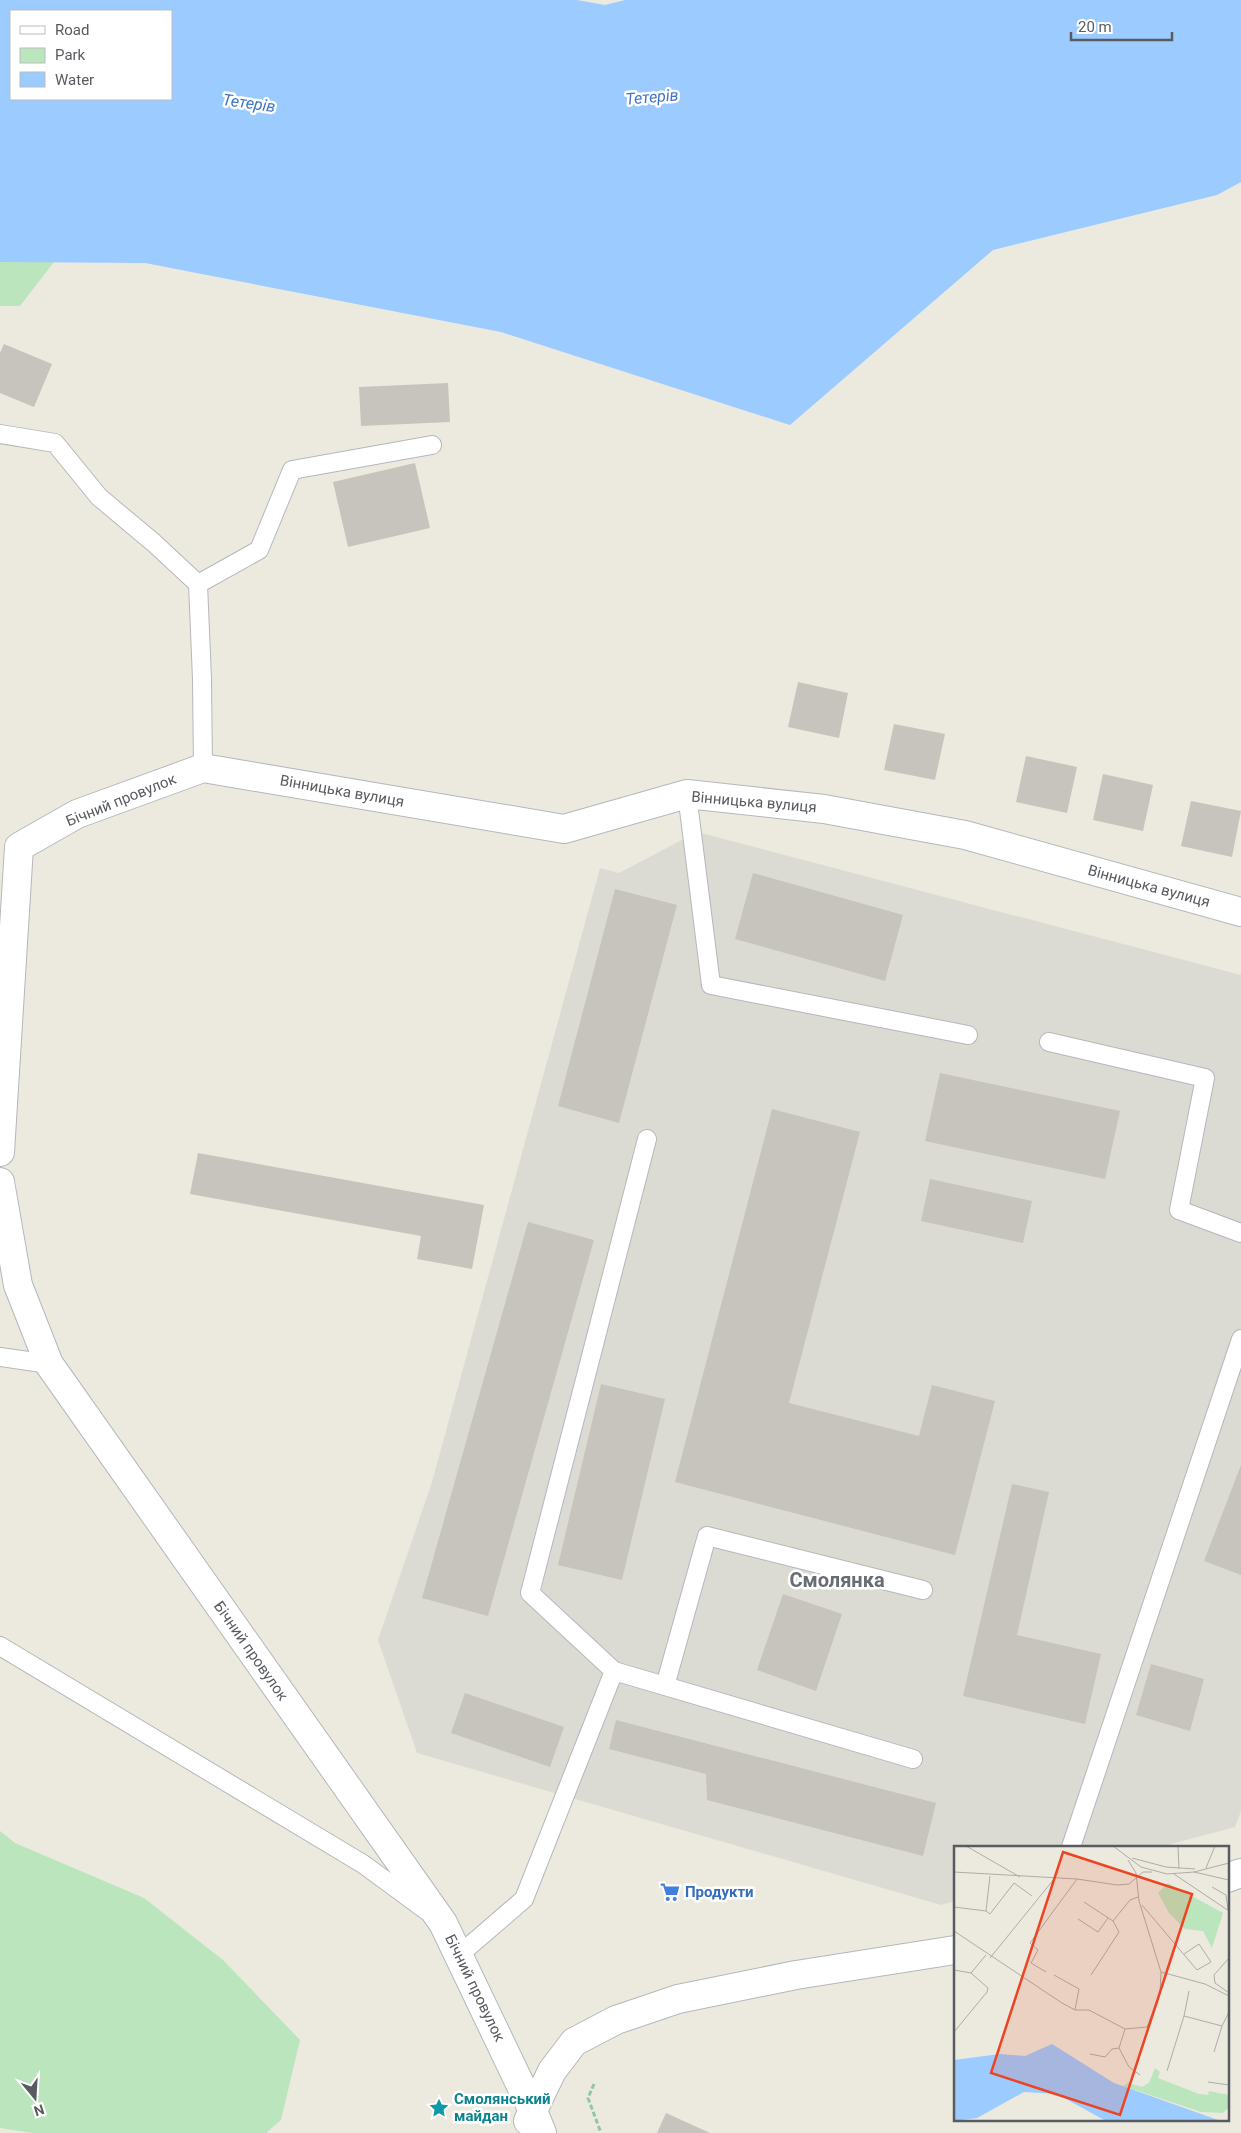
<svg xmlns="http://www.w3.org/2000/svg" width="1241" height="2133" viewBox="0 0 1241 2133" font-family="Roboto,sans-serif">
	<rect width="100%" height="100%" fill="#eceadf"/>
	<!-- industrial -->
	<path fill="#dcdbd3" d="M697 832 1241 975V1811L1235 1827 1160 1847H955V1901L941 1905 417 1753 378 1640 432 1482 600 868 619 873Z"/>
	<!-- green -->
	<path fill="#bae5bd" d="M0 262H54L20 306H0Z
		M0 1831 15 1843 144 1898 223 1960 300 2040 281 2120 266 2133H33L0 2128Z"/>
	<!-- water -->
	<path fill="#9bcbff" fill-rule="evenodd" d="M0 0H577L605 5 625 0H1241V182L1217 195 993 250 790 425 501 332 145 263 0 262ZM11 11H171V99H11Z"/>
	<!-- building -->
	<path fill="#c6c4bc" d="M4 344 52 364 34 407 0 393V353Z
		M448 383 450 422 361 426 359 387Z
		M415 463 430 528 348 547 333 482Z
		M798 682 848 693 839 738 788 727Z
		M894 724 945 734 935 780 884 770Z
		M1026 756 1077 767 1067 813 1016 802Z
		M1103 774 1153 785 1143 831 1093 820Z
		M1191 801 1241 811 1232 857 1181 846Z
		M753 873 903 915 885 981 735 939Z
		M615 889 677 905 619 1123 558 1106Z
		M940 1073 1120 1111 1105 1179 925 1141Z
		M772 1109 860 1132 789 1403 919 1436 932 1385 995 1401 955 1555 675 1482Z
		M198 1153 484 1205 472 1269 417 1259 421 1236 190 1194Z
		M930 1179 1032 1201 1023 1243 921 1221Z
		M528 1222 594 1240 488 1616 422 1598Z
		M601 1384 665 1399 622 1580 558 1565Z
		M1241 1465V1575L1204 1561Z
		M1012 1484 1049 1492 1017 1635 1101 1654 1085 1724 963 1696Z
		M783 1594 842 1614 816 1691 757 1670Z
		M1151 1664 1204 1679 1190 1731 1136 1715Z
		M465 1693 564 1727 550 1767 451 1733Z
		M616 1720 936 1803 923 1856 707 1800 706 1774 609 1749Z
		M666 2113 710 2133H657Z"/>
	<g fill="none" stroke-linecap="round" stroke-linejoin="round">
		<defs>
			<path id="service" d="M0 434 55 443 99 497 154 543 198 584 202 679 203 768
				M198 584 259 550 292 470 432 445
				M687 794 711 985 968 1035
				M1049 1042 1205 1078 1179 1210 1241 1233
				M0 1357 49 1364
				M0 1646 363 1864 427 1911
				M614 1671 530 1593 647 1139
				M665 1686 707 1536 923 1590
				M1071 1847 1241 1339
				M459 1955 524 1899 614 1671 913 1759"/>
			<path id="minor" d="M0 1152 19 847 77 814 203 768 564 829 687 794 824 809 965 835 1241 912
				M0 1182 18 1285 49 1364 443 1923 533 2111 542 2133
				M1227 1878 1241 1873
				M528 2121 552 2071 574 2042 616 2020 678 1999 796 1975 955 1950"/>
		</defs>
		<!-- service casing -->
		<use href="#service" stroke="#b5b7bc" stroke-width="20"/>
		<!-- minor casing -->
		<use href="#minor" stroke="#b5b7bc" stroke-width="30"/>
		<!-- path -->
		<path stroke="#92c6a5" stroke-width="3" stroke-dasharray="5 2.5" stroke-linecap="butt" d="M594 2084 588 2098 601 2133"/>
		<!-- service -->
		<use href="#service" stroke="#fff" stroke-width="18"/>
		<!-- minor -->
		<use href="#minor" stroke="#fff" stroke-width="28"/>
	</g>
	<!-- icons -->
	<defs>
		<symbol id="supermarket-bare" viewBox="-9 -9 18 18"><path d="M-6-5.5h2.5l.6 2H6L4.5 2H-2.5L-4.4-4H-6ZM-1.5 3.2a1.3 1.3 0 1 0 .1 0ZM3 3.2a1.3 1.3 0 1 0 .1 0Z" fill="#3f7fe0" stroke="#fff" stroke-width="2.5" paint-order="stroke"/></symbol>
		<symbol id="sight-bare" viewBox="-9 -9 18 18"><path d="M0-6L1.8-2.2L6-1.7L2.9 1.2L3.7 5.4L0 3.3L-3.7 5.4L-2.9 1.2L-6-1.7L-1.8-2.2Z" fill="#0f9aa8" stroke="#fff" stroke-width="2.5" paint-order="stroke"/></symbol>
	</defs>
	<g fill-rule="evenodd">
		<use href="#supermarket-bare" x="656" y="1878" width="28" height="28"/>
		<use href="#sight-bare" x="425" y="2094" width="28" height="28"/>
	</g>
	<g text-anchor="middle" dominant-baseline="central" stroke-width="5" stroke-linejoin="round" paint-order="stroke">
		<!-- street labels -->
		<g font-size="15" fill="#585b60" stroke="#fff">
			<text transform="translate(342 791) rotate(10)">Вінницька вулиця</text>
			<text transform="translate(121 800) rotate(-22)">Бічний провулок</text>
			<text transform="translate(754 802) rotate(5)">Вінницька вулиця</text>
			<text transform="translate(1149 886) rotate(15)">Вінницька вулиця</text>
			<text transform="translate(251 1651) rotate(55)">Бічний провулок</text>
			<text transform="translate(475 1988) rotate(64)">Бічний провулок</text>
		</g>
		<!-- shop labels -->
		<g font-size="15" font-weight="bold" fill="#366cbe" stroke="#fff" text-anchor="start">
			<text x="685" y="1892">Продукти</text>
		</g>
		<!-- culture labels -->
		<g font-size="15" font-weight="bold" fill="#0d838f" stroke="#fff" text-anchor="start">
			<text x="454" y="2099">Смолянський<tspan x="454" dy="17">майдан</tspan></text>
		</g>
		<!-- water labels -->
		<g font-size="16" font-style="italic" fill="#3c73c4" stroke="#fff">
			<text transform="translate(652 97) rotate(-5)">Тетерів</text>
			<text transform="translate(249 103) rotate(8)">Тетерів</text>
		</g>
		<!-- district labels -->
		<g font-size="20" font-weight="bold" fill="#696d73" stroke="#fff">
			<text x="837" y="1580">Смолянка</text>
		</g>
	</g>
	<!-- overview -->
	<g transform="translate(954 1846)">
		<rect width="275" height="275" fill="#eceadf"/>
		<path d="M214 37 269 67 258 102 249 85 231 83 215 67 204 47ZM201 222 206 226 204 232 245 248 254 249 255 245 275 249V261L269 267 247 266 169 240 174 237 188 241 195 237Z" fill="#bae5bd"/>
		<path d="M98 198 160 237 267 275H152L103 248 70 246 23 272 0 275V214L46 208 71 210Z" fill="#9bcbff"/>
		<path fill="none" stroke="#adada8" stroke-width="1" d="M12 0 66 31M159 0 187 21 213 28 240 26 275 17M224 0 225 23M178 12 212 21 241 23M252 22 261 0M0 26 123 33 163 39 175 38 189 26H198M240 26 275 34M220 28 275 65M258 41 272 49 274 64M130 56 159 75 176 54 184 51M188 59 243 124 257 116 245 98 230 108M0 61 32 65 36 30M32 65 36 68 60 37 78 50M124 73 144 86 154 72M0 85 108 157 121 164H135L171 183 193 181 206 147 207 126 185 55 182 27 174 14M36 112 100 33M275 112 260 129 261 137 275 147M0 124 17 127 32 109M92 126 77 117 84 104 76 97 123 33M207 126 251 138 275 150M100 129 125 143 121 164M137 129 165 86 159 75M235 145 230 170 268 180 275 166M171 183 165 202 175 221 186 229M0 186 33 146 34 142 17 127M260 206 268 180M136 208 151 211 158 203 165 202M213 225 230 170M254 236 275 239"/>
		<path fill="#ed4423" fill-opacity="0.15" stroke="#ed4423" stroke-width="2.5" d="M109 6 238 48 166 269 37 227Z"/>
		<rect width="275" height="275" fill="none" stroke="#585b60" stroke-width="2.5"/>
	</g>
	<!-- legend -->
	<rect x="10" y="10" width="162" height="90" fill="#ffffff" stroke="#bcbdbf"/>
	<rect x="20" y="26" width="25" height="8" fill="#ffffff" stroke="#bcbdbf"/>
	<text x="55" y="35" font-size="15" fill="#585b60">Road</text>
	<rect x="20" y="48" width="25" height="15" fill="#bae5bd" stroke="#bcbdbf"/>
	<text x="55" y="60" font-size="15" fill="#585b60">Park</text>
	<rect x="20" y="72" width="25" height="15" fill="#9bcbff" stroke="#bcbdbf"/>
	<text x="55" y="85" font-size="15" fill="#585b60">Water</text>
	<!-- north arrow -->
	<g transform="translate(35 2098) rotate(162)" stroke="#ffffff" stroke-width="4" paint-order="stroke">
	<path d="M0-4L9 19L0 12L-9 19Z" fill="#585b60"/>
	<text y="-8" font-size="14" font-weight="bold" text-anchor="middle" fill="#585b60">N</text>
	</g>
	<!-- scale -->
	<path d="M1071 32v8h101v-8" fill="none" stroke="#585b60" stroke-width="2.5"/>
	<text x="1078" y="32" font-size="15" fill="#585b60" stroke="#ffffff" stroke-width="4" paint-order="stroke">20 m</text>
</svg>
